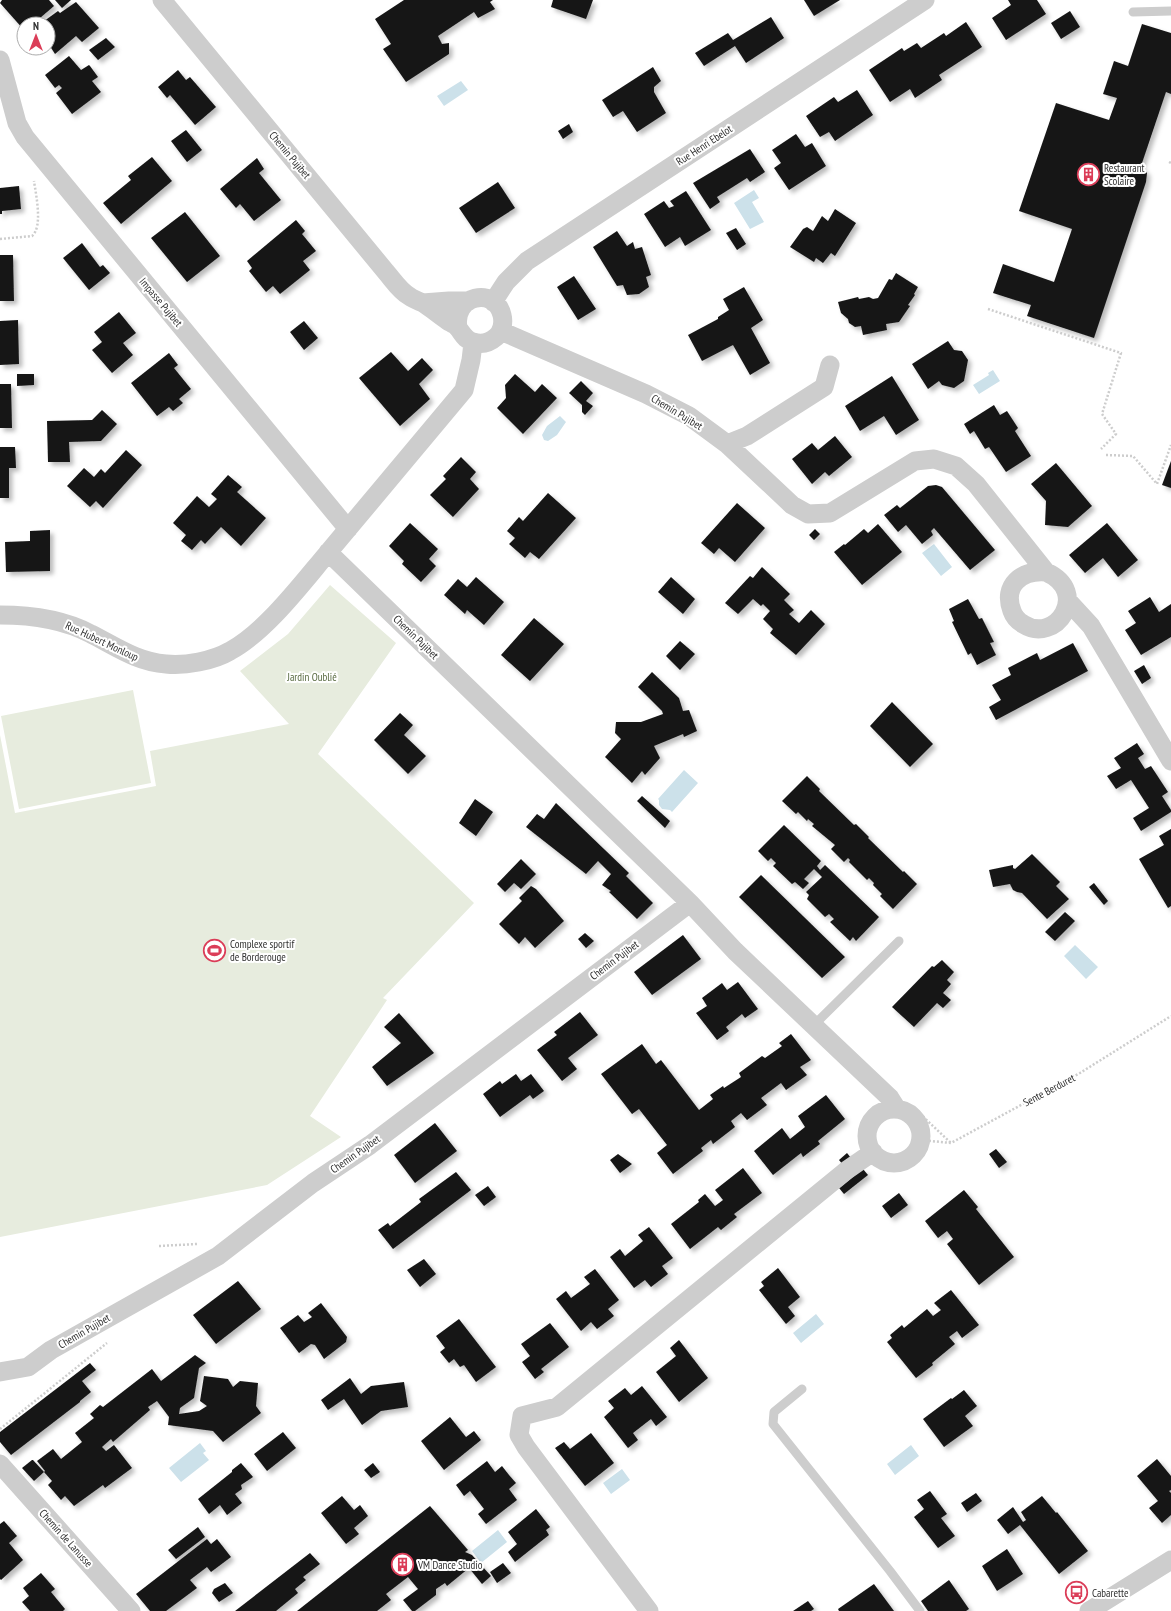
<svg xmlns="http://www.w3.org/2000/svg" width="1171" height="1611" viewBox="0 0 1171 1611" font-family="'PT Sans Narrow',sans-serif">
	<defs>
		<filter id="shadow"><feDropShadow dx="3.5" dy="3.5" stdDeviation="2" flood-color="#0004"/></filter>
	</defs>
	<rect width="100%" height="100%" fill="#fff"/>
	<!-- green -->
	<path fill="#e7ecde" d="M330 585 396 643 318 754 474 903 383 998 387 1000 310 1116 341 1137 267 1185 0 1237V735L15 813 156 786 150 751 289 724 240 671 288 634Z
		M133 690 151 783 19 809 1 716Z"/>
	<!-- water -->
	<path fill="#cce1ea" d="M461 81 468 90 444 106 437 96Z
		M754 190 759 198 752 202 764 222 750 229 734 203Z
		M993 370 1000 381 979 394 973 385 989 375 988 373Z
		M560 416 566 422 557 435 548 441 544 440 542 435 547 426Z
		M934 544 952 567 941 576 922 553Z
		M684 770 698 783 672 812 670 810 662 809 659 805V800L658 799Z
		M1075 945 1098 967 1086 979 1064 956Z
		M816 1314 824 1324 801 1343 793 1333Z
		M200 1443 206 1451 203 1453 209 1460 181 1482 169 1468Z
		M911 1445 919 1456 895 1475 887 1464Z
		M622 1469 630 1480 611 1494 603 1483Z
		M498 1530 507 1542 481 1563 472 1551Z"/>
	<!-- building -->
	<path fill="#171717" filter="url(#shadow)" d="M2 0H49L54 6 33 24H24V30L0 3Z
		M55 0H71L62 8Z
		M404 0H493L490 2 495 9 478 18 474 12 438 36 442 44 449 43V54L406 82 383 49 391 44 375 19Z
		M553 0H593L586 19 551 7Z
		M804 0H840L814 16Z
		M1008 0H1037L1046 14 1006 40 992 18 1011 5Z
		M76 2 99 28 82 42 76 36 55 54 48 43V24H40L58 11 60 13Z
		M1070 11 1080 27 1061 39 1051 23Z
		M771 17 784 38 746 63 735 46 704 66 695 53 728 33 733 40Z
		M966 22 982 47 939 75 942 80 915 98 910 89 890 102 869 70 902 48 904 51 917 43 921 48 944 33 946 36Z
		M1142 24 1171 33V94L1166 92 1141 166 1147 173 1146 182 1094 338 1027 316 1031 305 993 293 1003 264 1054 282 1072 229 1019 211 1056 103 1109 120 1117 98 1103 94 1114 61 1128 66Z
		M106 38 115 47 98 60 89 50Z
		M69 56 81 70 89 65 90 66 98 77 92 81 101 92 72 114 56 93 62 88 59 85 55 88 45 75Z
		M653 67 661 81 654 87V92L666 113 637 132 623 111 613 117 602 100Z
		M178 70 186 80 190 77 216 107 195 125 170 95 167 98 158 87Z
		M857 90 873 115 835 141 829 132 820 137 806 116 834 97 838 102Z
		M569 124 573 132 563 139 558 131Z
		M186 130 202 150 187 162 171 141Z
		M796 134 805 147 812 143 826 166 789 190 774 168 781 163 772 150Z
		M750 149 765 172 750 182 747 178 717 197 720 202 710 209 693 183Z
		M152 157 172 181 121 224 103 203 131 180 128 176Z
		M257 158 264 169 259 173 281 200 254 221 240 204 236 208 220 189Z
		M498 182 515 208 476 233 459 208Z
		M19 186 21 209 2 211V214H0V188Z
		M686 191 711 230 685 246 680 237 665 247 644 214 664 201 669 208 674 206 670 201Z
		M835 209 856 223 835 256 831 253 823 263 816 258 814 262 790 247 803 229 807 227 813 231 822 216 828 221Z
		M185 212 220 256 187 282 151 238Z
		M296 220 305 231 302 234 316 251 303 261 310 270 280 294 273 286 266 292 249 271 252 268 247 261Z
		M736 228 746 244 737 250 726 233Z
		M617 231 627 246 633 242 635 249 642 247 651 275 646 277 649 287 639 294 627 295 623 285 617 286 593 247Z
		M82 243 100 267 103 265 110 273 89 290 63 258Z
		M0 255H13L14 301H0Z
		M896 273 918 287 914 294 915 295 908 305 910 306 899 322 886 324 887 330 863 335 861 326 855 327 849 323 848 319 841 313 838 302 858 297 859 299 869 297 873 299 878 298 889 279 892 280Z
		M574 276 596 309 578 320 557 287Z
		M744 287 763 320 751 328 770 363 750 375 733 345 702 361 688 335 718 319V317L729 310 723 299Z
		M119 312 136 333 123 343 133 355 112 373 92 350 102 342 94 332Z
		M18 320 19 364 0 365V321Z
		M304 321 318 338 304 350 290 332Z
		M948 341 954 350 962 351 968 360 964 381 954 388 942 385 939 381 928 389 912 364Z
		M391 352 408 371 422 358 433 370 419 384 430 399 400 426 359 378Z
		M169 353 178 365 174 368 191 389 179 399 183 403 173 411 169 407 157 416 131 383Z
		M17 374H34V385L17 386Z
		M515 374 535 392 542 384 557 398 523 434 497 408 506 398 505 385Z
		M892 376 919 420 896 435 884 416 860 431 845 406Z
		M581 381 593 393 586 401 593 406 585 415 582 412V405L569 393Z
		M0 384H11L12 428H0Z
		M994 405 1000 415 1007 411 1018 428 1015 431 1031 456 1006 472 989 447 985 449 974 431 970 434 964 424Z
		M102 410 117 424 101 441 69 442 70 462H48L47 421 92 420Z
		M835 436 852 457 829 476 825 472 812 484 792 459 812 443 818 450Z
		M0 447H15L16 468H9V498H0Z
		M126 450 142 465 103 508 96 501 90 507 67 486 84 468 94 477 101 469 105 473Z
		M461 457 476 472 470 479 479 489 453 517 430 495 446 479 443 476Z
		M1171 461V488L1162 485Z
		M1056 463 1092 506 1068 527 1045 525 1046 501 1031 484Z
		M228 475 242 487 237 492 266 518 241 546 221 527 205 544 201 540 192 550 181 541 186 535 173 523 197 496 209 507 217 499 211 494Z
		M936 485 942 487 995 550 970 570 934 528 931 531 933 535 922 544 906 525 898 532 884 515 897 505 900 508 928 486Z
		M548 493 576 518 539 559 530 552 525 558 509 544 515 538 507 531 519 517 523 521Z
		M737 503 765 528 735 562 719 548 714 554 701 543Z
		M410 523 438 549 429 559 436 566 421 582 402 564 404 561 389 546Z
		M1107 523 1138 560 1118 577 1103 558 1085 573 1069 555Z
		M878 524 902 552 862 585 834 552 844 544 845 545 864 529 868 533Z
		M815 529 820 534 814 540 809 535Z
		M50 530V571L6 572 5 542 30 541V531Z
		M762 567 790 594 784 600 794 610 789 614 799 623 811 610 825 624 796 655 770 633 773 629 763 619 770 611 763 604 761 606 753 599 738 614 725 603 750 576 753 578Z
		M476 577 504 602 484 625 467 610 465 614 444 595 458 579 467 587Z
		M671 577 695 599 683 614 658 592Z
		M1150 597 1159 612 1171 604V637L1141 655 1125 630 1136 623 1128 611Z
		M968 599 979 619 982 618 994 642 990 643 996 655 977 665 971 653 968 655 952 622 954 621 949 609Z
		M534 618 564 644 530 681 501 655Z
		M680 641 695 654 680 670 666 656Z
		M1073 643 1088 671 996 720 989 707 1001 700 992 685 1011 675 1008 668 1037 653 1040 660Z
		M1144 665 1151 678 1142 684 1134 671Z
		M652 672 679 698 683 711 689 710 697 731 684 737 683 734 654 746 660 758 645 775 642 771 632 783 605 757 621 739 615 733 616 722H641L663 714 662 711 638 687Z
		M892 702 933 744 910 767 870 726Z
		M400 713 413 725 404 735 426 756 408 774 374 740Z
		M1137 743 1144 754 1138 758 1145 769 1151 766 1168 792 1162 796 1171 810V812L1141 831 1133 818 1149 808 1131 780 1116 789 1107 776 1121 768 1114 758Z
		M807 776 820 789 819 791 854 825 856 824 869 837 868 838 903 872 904 871 917 884 893 909 880 896 882 894 873 885 874 883 869 878 867 880 849 862 850 860 848 858 844 862 831 849 835 845 812 826 814 824 808 819 807 821 798 812 796 814 782 801Z
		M642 796 670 821 665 828 637 801Z
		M475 799 493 812 476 836 459 823Z
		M556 803 629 873 626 876 653 903 637 919 609 892 611 891 602 885 611 874 598 861 586 874 526 827 537 814 544 819Z
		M784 825 821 861 817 866 820 870 825 865 879 917 856 941 853 937 850 941 830 922 834 919 829 914 825 917 807 899 809 895 806 892 822 877 814 869 804 879 809 883 803 889 795 882 792 884 773 866 776 863 771 858 768 861 758 851Z
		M1171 829V906L1168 908 1139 859 1164 845 1159 836Z
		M1032 854 1060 882 1056 886 1069 899 1047 919 1022 893 1017 892 1013 890 1010 884 993 887 989 870 1013 865V868L1015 869Z
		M521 859 536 874 521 889 514 883 505 892 497 884Z
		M761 875 845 957 822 978 739 897Z
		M1094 883 1108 901 1104 905 1089 887Z
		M531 886 536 889 564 921 535 948 525 937 519 944 499 924 522 901 519 898Z
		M1065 912 1075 921 1055 941 1045 932Z
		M585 933 594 941 586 948 578 939Z
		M683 935 701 959 652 995 634 972Z
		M942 960 954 972 947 980 951 984 943 993 951 1000 943 1008 937 1003 914 1027 892 1007 932 966 934 967Z
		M738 982 758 1009 745 1018 742 1014 726 1027 729 1031 717 1040 696 1013 707 1006 702 998 722 983 727 990Z
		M580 1012 598 1035 568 1058 577 1069 562 1081 537 1050 557 1035 554 1032Z
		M399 1013 434 1053 387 1086 372 1067 401 1043 384 1027Z
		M791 1034 811 1060 800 1067 807 1075 786 1090 781 1083 761 1098 767 1105 747 1120 741 1113 731 1121 735 1127 713 1144 711 1140 701 1148 703 1151 673 1174 657 1153 667 1145 639 1109 632 1114 601 1074 642 1044 656 1064 661 1060 699 1110 713 1099 710 1095 723 1086 724 1088 741 1077 739 1073 762 1056 765 1058 782 1046 779 1043Z
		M516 1074 521 1081 531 1074 544 1091 533 1099 530 1095 500 1117 483 1094 500 1081 502 1084Z
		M826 1095 845 1119 818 1141 820 1144 812 1150 803 1157 801 1153 773 1175 754 1151 782 1128 790 1139 805 1127 798 1116Z
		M435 1123 457 1151 415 1183 394 1155Z
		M996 1149 1007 1162 999 1168 989 1154Z
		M847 1153 851 1158 843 1165 839 1160Z
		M618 1154 632 1164 620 1173 610 1160Z
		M743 1168 762 1193 734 1214 737 1217 721 1230 718 1227 690 1249 671 1224 699 1202 698 1200 705 1194 715 1206 723 1200 715 1190Z
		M863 1169 868 1175 844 1194 839 1188Z
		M456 1172 471 1190 393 1249 378 1230 388 1223 390 1226 421 1202 419 1199Z
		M488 1186 496 1197 484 1206 475 1195Z
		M964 1190 978 1207 976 1209 1014 1257 979 1285 947 1244 953 1239 947 1231 938 1238 925 1221Z
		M899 1193 908 1205 891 1218 882 1206Z
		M649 1227 673 1258 662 1266 668 1274 651 1287 645 1280 634 1288 610 1257 620 1249 625 1256 643 1241 638 1235Z
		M424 1259 436 1274 420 1287 407 1270Z
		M778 1268 800 1297 788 1307 795 1316 786 1324 759 1290 764 1286 761 1282Z
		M595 1269 619 1300 608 1309 614 1316 597 1329 591 1322 581 1331 556 1299 566 1291 571 1298 590 1284 584 1277Z
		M238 1281 261 1309 216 1344 193 1315Z
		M951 1290 979 1325 962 1338 957 1331 949 1337 955 1344 932 1363 933 1365 916 1378 887 1342 892 1338 890 1335 902 1325 904 1328 927 1309 933 1316 941 1310 934 1303Z
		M321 1303 347 1337 346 1342 324 1359 315 1345 311 1344 299 1353 280 1328 298 1315 304 1322 312 1317 308 1313Z
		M459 1319 496 1367 476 1382 464 1365 460 1367 454 1359 449 1363 440 1352 445 1348 436 1336Z
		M550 1323 569 1347 541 1369 544 1372 535 1379 522 1362 530 1356 521 1344Z
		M679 1340 708 1378 679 1402 656 1372 676 1356 670 1348Z
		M195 1355 206 1363 199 1368 194 1398 180 1408 179 1414 199 1411 207 1406 200 1401 204 1376 228 1379 233 1387 240 1381 258 1383 256 1406 261 1413 223 1442 213 1431 168 1425 169 1417 157 1401 148 1407 150 1410 113 1442 111 1439 102 1447 106 1451 114 1445 132 1468 105 1488 103 1485 74 1506 65 1496 61 1500 48 1485 52 1481 44 1472 45 1471 37 1461 53 1449 61 1459 82 1442 75 1433 94 1418 90 1414 100 1405 103 1407 152 1369 161 1381Z
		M90 1363 96 1370 82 1381 91 1392 80 1401V1402L11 1455 0 1442V1432Z
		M350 1378 361 1394 371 1386 404 1382 408 1407 381 1411 362 1425 344 1399 328 1410 321 1400Z
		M642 1386 667 1417 656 1426 651 1419 633 1433 638 1440 628 1448 604 1417 614 1408 608 1401 625 1388 631 1395Z
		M964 1390 977 1406 965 1416 973 1426 944 1447 923 1419 951 1398 952 1399Z
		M450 1417 466 1437 474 1431 481 1440 444 1470 421 1441Z
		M283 1432 296 1448 267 1471 254 1454Z
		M591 1433 614 1463 585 1486 555 1448 564 1442 570 1449Z
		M1157 1459 1171 1476V1490L1169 1491 1171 1493V1515L1162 1523 1149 1508 1158 1501 1137 1476Z
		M32 1460H33L44 1472 34 1481 22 1468Z
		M487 1461 495 1472 502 1466 509 1475 516 1483 509 1489 517 1500 486 1524 478 1514 484 1509 470 1491 464 1496 456 1485Z
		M241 1463 253 1477 241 1485 242 1489 235 1494 242 1503 227 1515 220 1505 209 1514 198 1499 232 1472V1470Z
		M373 1463 380 1472 371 1478 364 1470Z
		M930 1491 947 1514 941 1518 955 1536 938 1548 914 1517 924 1509 917 1500Z
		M976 1493 982 1501 967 1512 961 1503Z
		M342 1496 354 1510 360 1505 368 1516 354 1528 359 1534 346 1544 321 1513Z
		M1042 1496 1056 1513 1057 1512 1088 1551 1059 1574 1020 1525 1008 1534 997 1520 1013 1507 1023 1522 1026 1520 1021 1512Z
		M430 1506 468 1550 465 1552 472 1555 491 1576 482 1584 469 1568 447 1586 445 1583 436 1589V1595L415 1611H412L403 1600 418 1589 408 1577 386 1594 391 1600 377 1611H297Z
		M536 1509 550 1527 546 1530 549 1535 515 1562 508 1552 517 1544 508 1532Z
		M4 1521 17 1536 9 1543 23 1560 1 1580 0 1579V1524Z
		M198 1527 205 1537 176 1559 168 1550Z
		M207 1539 211 1544 217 1539 231 1557 211 1572 207 1567 190 1580 197 1588 166 1611H150L136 1594Z
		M1007 1549 1023 1574 997 1591 982 1566Z
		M310 1553 320 1564 303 1577 306 1580 295 1589 298 1593 276 1611H235Z
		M503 1563 511 1573 497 1583 490 1572Z
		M41 1573 55 1589 51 1592 65 1609 63 1611H30L22 1602 29 1596 23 1588Z
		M949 1580 969 1609 966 1611H928L921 1601Z
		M225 1583 233 1593 219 1602 212 1593 214 1589Z
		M874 1584 894 1611H839L838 1609Z
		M808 1601 814 1609 811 1611H793Z"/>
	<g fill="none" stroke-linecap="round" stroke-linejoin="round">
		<!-- path -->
		<path stroke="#cdcdcd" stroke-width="2.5" stroke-dasharray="2 2" stroke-linecap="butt" d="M1169 162 1171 163
			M0 239 32 236C43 227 36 195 34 181
			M988 309 1121 353 1102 414 1116 434 1101 449
			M1106 455 1133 456 1157 484 1171 445
			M917 1111 951 1143
			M921 1140 951 1143 1080 1073 1171 1016
			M159 1246 197 1244
			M0 1429 107 1343"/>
		<!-- service -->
		<path stroke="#cdcdcd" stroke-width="9" d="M1133 12 1171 11
			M813 1026 899 941
			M802 1389 774 1412 773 1424 890 1571 920 1611"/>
		<!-- minor -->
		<path stroke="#cdcdcd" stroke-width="19" d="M162 0 386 272C393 280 400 291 409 296 413 299 418 301 423 303 431 308 439 315 448 321 451 323 456 325 458 328 463 334 465 340 473 342 481 345 489 343 496 337 502 332 504 323 502 315 495 286 452 295 458 328
			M0 60 17 123 25 137 348 529
			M493 302 506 282 527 261 925 0
			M423 303 449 301H469
			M501 331 646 394 689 416 727 444 747 436 824 387 830 365
			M727 444 792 505 808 514 830 513 915 461 934 459 956 466 976 484 1046 572C1091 592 1056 645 1023 624 1018 621 1014 617 1012 611 1002 585 1022 570 1046 572
			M328 552 690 903 735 951 890 1098 897 1109
			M1068 601 1091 626 1171 761
			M0 615C31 615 63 619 91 634 115 646 137 662 166 664 185 666 213 661 230 651 265 632 300 586 326 555 372 500 418 445 464 390L471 360 473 343
			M867 1136a27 27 0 1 1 54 0a27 27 0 1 1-54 0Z
			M0 1372 28 1367 51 1350 218 1256 313 1183 370 1145 690 903
			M0 1464 131 1611
			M649 1611 526 1447 519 1435 522 1416 557 1407 847 1170 873 1152
			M1089 1611 1171 1560"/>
	</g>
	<!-- icons -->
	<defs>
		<symbol id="building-ring" viewBox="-11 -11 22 22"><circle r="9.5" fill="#fff" stroke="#db3d58" stroke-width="1.5"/><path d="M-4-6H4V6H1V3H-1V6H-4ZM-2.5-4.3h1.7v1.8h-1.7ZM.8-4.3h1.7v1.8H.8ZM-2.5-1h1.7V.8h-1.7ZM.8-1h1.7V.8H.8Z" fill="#db3d58"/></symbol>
		<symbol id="stadium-ring" viewBox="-11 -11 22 22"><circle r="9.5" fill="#fff" stroke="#db3d58" stroke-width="1.5"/><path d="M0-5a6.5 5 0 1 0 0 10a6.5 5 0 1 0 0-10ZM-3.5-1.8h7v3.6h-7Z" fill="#db3d58"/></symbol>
		<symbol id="bus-ring" viewBox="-11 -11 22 22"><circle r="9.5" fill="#fff" stroke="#db3d58" stroke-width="1.5"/><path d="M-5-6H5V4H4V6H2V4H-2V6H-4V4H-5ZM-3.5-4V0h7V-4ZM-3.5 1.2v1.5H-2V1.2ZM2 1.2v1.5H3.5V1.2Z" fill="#db3d58"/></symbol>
	</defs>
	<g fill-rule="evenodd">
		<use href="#building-ring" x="1076" y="162" width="25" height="25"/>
		<use href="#stadium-ring" x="202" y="938" width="25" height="25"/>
		<use href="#building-ring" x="390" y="1552" width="25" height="25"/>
		<use href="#bus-ring" x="1064" y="1580" width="25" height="25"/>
	</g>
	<g text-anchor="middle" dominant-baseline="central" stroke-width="4" stroke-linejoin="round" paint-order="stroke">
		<!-- street labels -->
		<g font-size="11" fill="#303030" stroke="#fff">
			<text transform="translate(704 145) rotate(-33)">Rue Henri Ebelot</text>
			<text transform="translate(290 155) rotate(50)">Chemin Pujibet</text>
			<text transform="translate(161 302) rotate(50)">Impasse Pujibet</text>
			<text transform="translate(677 412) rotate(31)">Chemin Pujibet</text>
			<text transform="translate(416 637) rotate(44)">Chemin Pujibet</text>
			<text transform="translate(102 641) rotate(25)">Rue Hubert Monloup</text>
			<text transform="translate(614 960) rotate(-37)">Chemin Pujibet</text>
			<text transform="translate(1049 1090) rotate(-28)">Sente Berduret</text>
			<text transform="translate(355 1154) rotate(-35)">Chemin Pujibet</text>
			<text transform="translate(84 1331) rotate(-30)">Chemin Pujibet</text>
			<text transform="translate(66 1538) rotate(48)">Chemin de Lanusse</text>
		</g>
		<!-- poi labels -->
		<g font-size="11" fill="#303030" stroke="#fff" text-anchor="start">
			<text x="1104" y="168">Restaurant<tspan x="1104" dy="13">Scolaire</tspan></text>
			<text x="230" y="944">Complexe sportif<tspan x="230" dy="13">de Borderouge</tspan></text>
			<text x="418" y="1565">VM Dance Studio</text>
			<text x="1092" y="1593">Cabarette</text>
		</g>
		<!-- park labels -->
		<g font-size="11" fill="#57693f" stroke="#fff">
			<text x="312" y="677">Jardin Oublié</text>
		</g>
	</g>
	<!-- north arrow -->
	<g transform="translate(36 36)"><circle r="19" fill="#ffffff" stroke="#acacac"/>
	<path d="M0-3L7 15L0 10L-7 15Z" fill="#db3d58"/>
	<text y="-6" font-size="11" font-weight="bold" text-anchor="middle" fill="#303030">N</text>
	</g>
</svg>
